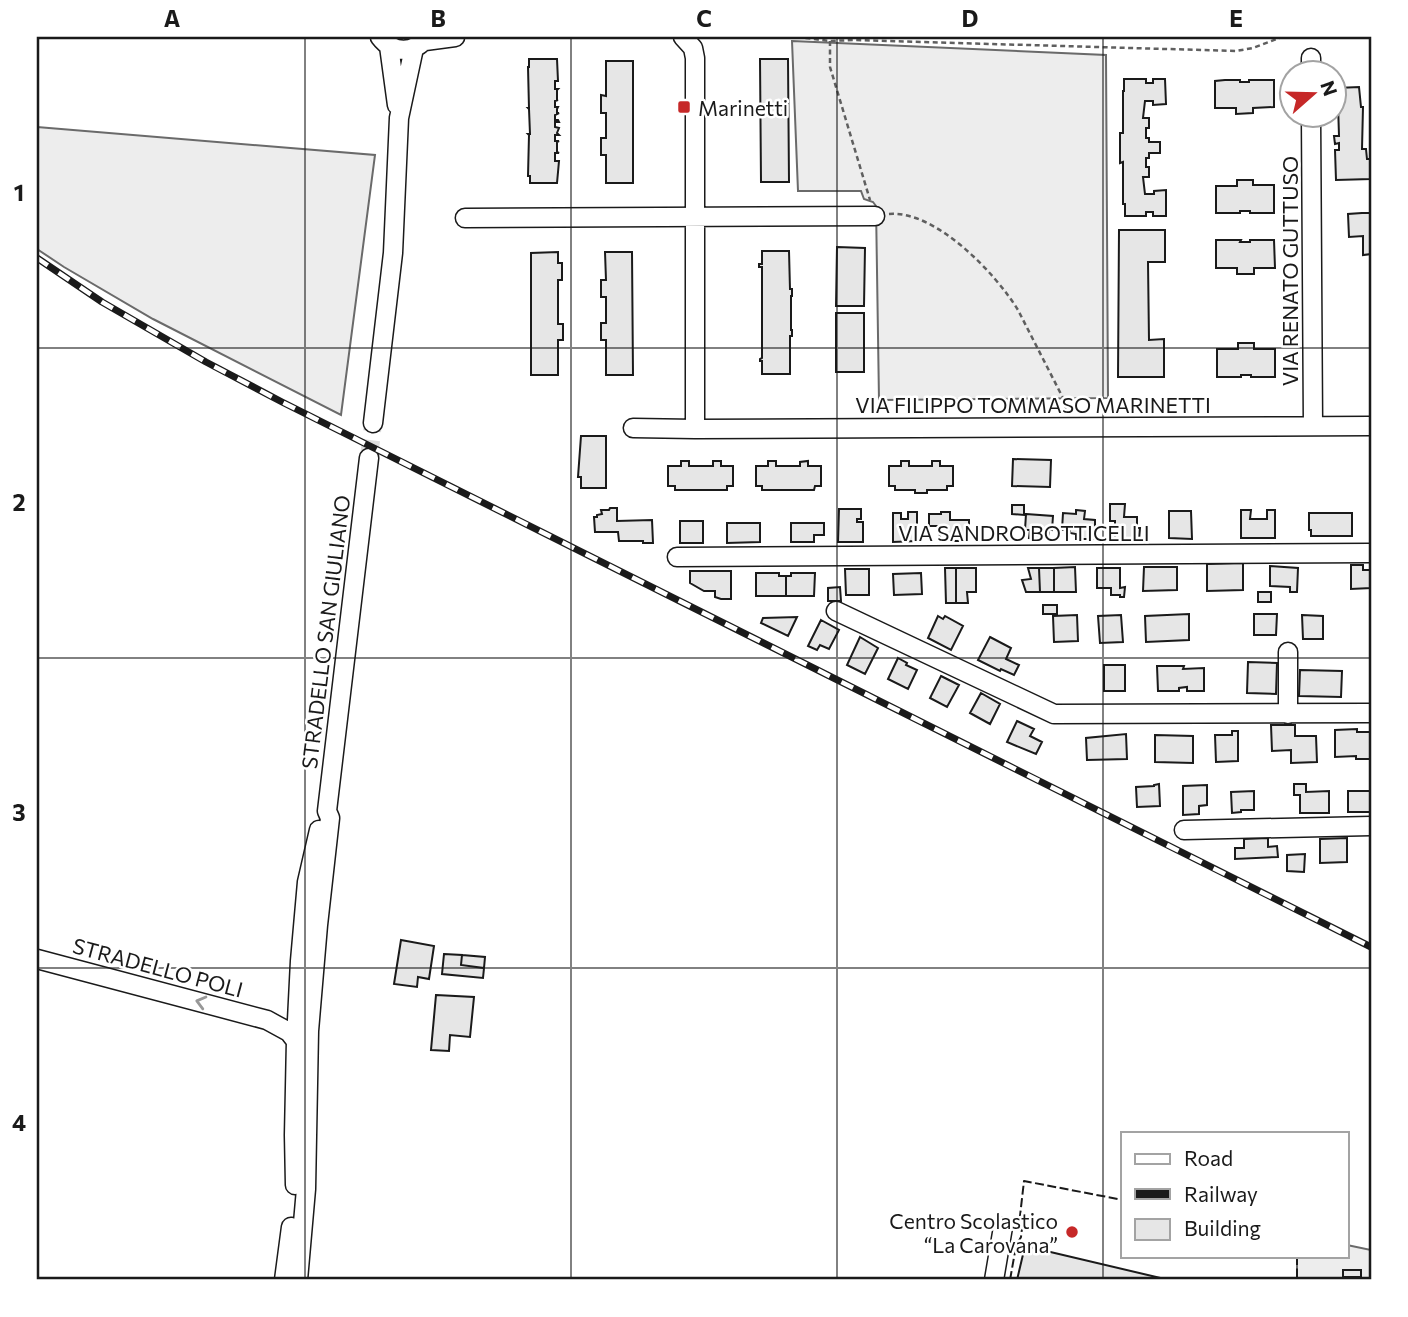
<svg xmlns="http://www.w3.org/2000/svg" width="1408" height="1317" viewBox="0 0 1408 1317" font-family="Commissioner,sans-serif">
	<rect width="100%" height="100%" fill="#fff"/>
	<!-- built -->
	<path fill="#ededed" stroke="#6a6a6a" stroke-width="2" d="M792 41 1106 55 1108 398 879 400 876 206 873 202 864 199 861 191H798Z
		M37 127 375 155 341 415 153 319 64 267 37 249Z
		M1347 1245 1371 1250V1280H1297V1256H1347Z"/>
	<!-- building -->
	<path fill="#e6e6e6" stroke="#1a1a1a" stroke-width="2" d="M529 59H557L558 81H555V89H558L557 90V100H558L555 101V107H558L557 109V113H559L555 115V120H558L559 122H555V127L559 128 557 133 559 135H555V141H559L557 142V152L559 153H555V161H559L557 183H530V176H528L529 135 528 134H530L529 109 528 108H529L528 67H529Z
		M760 59H788L789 182H761Z
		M606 61H633V183H606V155H601V138H606V113H601V95L606 96Z
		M1124 79H1146V83H1153V79H1165L1166 104 1153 105V101H1145L1143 118H1149V128H1146V138H1149V142H1160V153H1149V158H1146V167H1149V177H1143L1145 194H1154V191L1166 190V216H1153V212H1146V216H1125V204H1123V162L1120 163V133H1123V91H1124Z
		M1225 80H1240V82H1249V80H1274V107L1253 108V113L1236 114V108H1215V81Z
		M1359 87 1361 107H1363L1362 149H1366L1367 159H1371V179L1336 180 1335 150H1339V143L1335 144 1334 136H1339L1338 104H1334V94H1338L1337 88Z
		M1237 180H1253V185H1274V213H1250V211H1240V213H1216V186H1237Z
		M1362 213H1371V254L1363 255V236L1349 237 1348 214Z
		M1119 230H1165V262H1148L1149 340 1164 339V377H1118Z
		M1216 240H1241L1240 242H1250V240H1274L1275 268H1254V274H1237V268H1216Z
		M837 247 865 248 864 306H836Z
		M762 251H789L790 289H792V296H791V330H792V336H790V374H762V361H760V359L762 358V267H759V264H762Z
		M558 252V263H562V280H558V324H563V340H558V375H531V253Z
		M605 252H632L633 375H606V340H601V323H606V297H601V280H606Z
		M836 313H864V372H836Z
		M1238 343H1254V349H1275V377H1251V375H1241V377H1217V349H1238Z
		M581 436H606V488H581V477H578Z
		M1013 459 1051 460 1050 487 1012 486Z
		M681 461H689V466H713V461H721V466H733V486H727V490H675V486H668V466H681Z
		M768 461H776V466H800V462L808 461V466H821V486H815L814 490H762V486H756V466H768Z
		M901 461H909V466H932V461H940V466H953V486H947V490H927V493H915V490H895V486H889V466H901Z
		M1110 504H1125L1124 517H1137V528H1140L1139 540H1115V521H1110Z
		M1012 505H1024V515L1012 514Z
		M610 508H617V521L652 520 653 543H643V541H619L618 532H595L594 517H597V515L602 514 601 510H609Z
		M839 509H861V519H857V522H863V542H838Z
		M1076 510 1085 511 1084 519 1095 520V539H1076V534L1070 533V530H1062L1063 513 1076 514Z
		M1241 510H1251L1250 519H1267V510H1275V538H1241Z
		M1169 511H1191L1192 539 1169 538Z
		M908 512H917V541L893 542V513H901V519H908Z
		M941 512H950V520H969V541H940L939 526H929V514H941Z
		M1309 513H1352V536H1311V530H1309Z
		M1026 514 1053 516 1052 530 1049 529 1048 539 1029 538 1030 530H1025Z
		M680 521H703V543H680Z
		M727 523H760V542L727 543Z
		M791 523H824V535H814V542H791Z
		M1243 563V590L1207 591V564Z
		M1351 565H1363V570H1371V588L1351 589Z
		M1270 566 1298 568 1297 592H1290V587L1270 586Z
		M1075 567 1076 592H1054V568Z
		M1144 567H1177V590L1143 591Z
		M945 568H956V603H946Z
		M956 568H976V592H967L968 603H956Z
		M1028 568H1039L1040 592H1026L1022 580 1031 579Z
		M1039 568H1054V592H1040Z
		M1097 568H1120V588L1125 587 1124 597H1120V595H1111V588H1097Z
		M845 569H869V595H846Z
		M690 571H731V599H721L715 597V591H704L690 583Z
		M756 573H779V576H786V596H756Z
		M791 573H815L814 596H786V576H791Z
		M921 573 922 594 894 595 893 574Z
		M840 587 841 601H828V588Z
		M1258 592H1271V602H1258Z
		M1043 605H1057V614H1043Z
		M1189 614V640L1146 642 1145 616Z
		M1254 614H1277L1276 635H1254Z
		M1077 615 1078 641 1054 642 1053 616Z
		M1121 615 1123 642 1100 643 1098 616Z
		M1302 615 1323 616V639H1303Z
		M938 616 943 619 945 616 963 626 951 650 928 638Z
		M797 617 788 636 761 623 763 618Z
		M821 620 839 630 829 649 820 645 817 650 808 646Z
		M860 637 878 648 865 674 847 665Z
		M990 637 1011 648 1006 659 1019 665 1014 675 1001 669 1000 671 978 660Z
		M898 658 907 663 906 665 917 670 908 689 888 679Z
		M1248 662 1277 663 1276 694 1247 693Z
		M1104 665H1125V691H1104Z
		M1157 666H1184L1183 669 1204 668V691H1187V687L1179 688V691H1158Z
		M1300 670 1342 671 1341 697 1299 696Z
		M941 676 959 685 947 707 930 698Z
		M981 693 1000 704 990 724 970 713Z
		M1017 721 1034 729 1030 736 1042 742 1036 754 1007 742Z
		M1271 725H1295V736H1316L1317 762 1291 763V750L1272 751Z
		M1357 729V732H1371V759H1356V756L1335 757V730Z
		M1232 731H1238V761L1216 762 1215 735H1232Z
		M1126 734 1127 759 1087 760 1086 738Z
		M1155 735 1193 736V763L1155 762Z
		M1159 784 1160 806 1137 807 1136 787 1154 786V785Z
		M1294 784H1306V792L1329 791V813H1300V795H1294Z
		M1207 785V805L1199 806V814L1183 815V786Z
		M1254 791V810H1241V812L1232 813 1231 792Z
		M1348 791H1371V812H1348Z
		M1268 838V847L1277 846 1278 857 1235 859V848H1244V839Z
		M1347 838V862L1320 863V839Z
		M1305 854 1304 872 1287 871V855Z
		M401 940 434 946 429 979 418 977 417 987 394 984Z
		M444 954 462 955 461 965 484 968 483 978 442 974Z
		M462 955 485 957 484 968 461 965Z
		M436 995 474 997 470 1037 450 1035 449 1051 431 1050Z
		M1025 1246 1169 1280H1017Z
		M1343 1270H1361V1277H1343Z"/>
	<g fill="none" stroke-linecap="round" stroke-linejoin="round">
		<!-- minor-tunnel -->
		<path stroke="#ddd" stroke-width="18" stroke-dasharray="18 9" stroke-linecap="butt" d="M369 458 373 423"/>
		<defs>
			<path id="minor" d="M380 37C393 54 414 54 427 37
				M683 37 693 48 695 58V429L1371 426
				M425 41 455 37
				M389 46 397 105
				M1311 58V74
				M1311 116 1313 426
				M465 218 875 216
				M373 423 393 253 399 118 414 48
				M633 428 695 429
				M677 557 1371 553
				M836 611 1054 714 1371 713
				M1288 714V652
				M1184 830 1371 826
				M37 959 267 1020 289 1032 299 1045
				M295 1185 294 1135 296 1040 300 961 307 882 319 830
				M284 1280 291 1227
				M298 1280 306 1189 309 1031 318 925 330 818 327 811 369 458
				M994 1280 1003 1227"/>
		</defs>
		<!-- minor casing -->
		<use href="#minor" stroke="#1a1a1a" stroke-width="21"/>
		<!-- path -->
		<path stroke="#5f5f5f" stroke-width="2.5" stroke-dasharray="5 3.5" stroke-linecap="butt" d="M797 37 830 41 853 40 1236 51 1253 48 1282 37
			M830 41V67L870 200
			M889 214C936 210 996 274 1018 310L1063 398 1067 412"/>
		<!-- minor -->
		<use href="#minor" stroke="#fff" stroke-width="18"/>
		<defs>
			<path id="rail" d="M37 258 102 302 206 362 282 402 1371 947"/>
		</defs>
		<!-- rail casing -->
		<use href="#rail" stroke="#1a1a1a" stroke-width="7"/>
		<!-- rail -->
		<use href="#rail" stroke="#fff" stroke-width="4.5" stroke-dasharray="13" stroke-linecap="butt"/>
		<!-- fence -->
		<path stroke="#1a1a1a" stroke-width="2" stroke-dasharray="9 3.5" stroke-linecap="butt" d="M1297 1256V1280
			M1010 1280 1016 1246 1021 1237 1022 1228 1020 1216 1024 1181 1123 1200"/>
	</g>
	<!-- one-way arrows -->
	<defs><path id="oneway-chevron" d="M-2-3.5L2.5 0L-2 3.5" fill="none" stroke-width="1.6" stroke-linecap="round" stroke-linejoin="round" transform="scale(1.75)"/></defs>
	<use stroke="#989898" href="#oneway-chevron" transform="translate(201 1002) rotate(-165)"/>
	<!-- grid -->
	<path fill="none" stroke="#1a1a1a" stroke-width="2" stroke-opacity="0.55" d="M305 37V1280M571 37V1280M837 37V1280M1103 37V1280M37 348H1371M37 658H1371M37 968H1371"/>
	<!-- markers -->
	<g fill="#c62828" stroke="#fff" stroke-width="2.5">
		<rect x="677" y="100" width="14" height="14" rx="3.5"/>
		<circle cx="1072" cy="1232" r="7"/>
	</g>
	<g text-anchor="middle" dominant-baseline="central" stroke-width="5" stroke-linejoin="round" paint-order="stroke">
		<!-- poi labels -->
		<g font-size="21" fill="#1a1a1a" stroke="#fff" text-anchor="start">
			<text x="698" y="107">Marinetti</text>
			<text x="1058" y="1220" text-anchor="end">Centro Scolastico<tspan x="1058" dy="24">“La Carovana”</tspan></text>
		</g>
		<!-- street labels -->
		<g font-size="21" fill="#1a1a1a" stroke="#fff">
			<text transform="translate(1289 271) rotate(-90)">VIA RENATO GUTTUSO</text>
			<text x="1033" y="404">VIA FILIPPO TOMMASO MARINETTI</text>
			<text x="1024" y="532">VIA SANDRO BOTTICELLI</text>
			<text transform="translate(325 632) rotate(-83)">STRADELLO SAN GIULIANO</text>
			<text transform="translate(158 967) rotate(15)">STRADELLO POLI</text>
		</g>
	</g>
	<!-- border -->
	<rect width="1408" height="1317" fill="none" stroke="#ffffff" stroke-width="77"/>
	<!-- legend -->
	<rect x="1121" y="1132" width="228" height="126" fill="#ffffff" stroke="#a3a3a3" stroke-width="2"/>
	<rect x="1135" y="1154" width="35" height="10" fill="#ffffff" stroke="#a3a3a3" stroke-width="2"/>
	<text x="1184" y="1166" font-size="21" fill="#1a1a1a">Road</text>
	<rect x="1135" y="1189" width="35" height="10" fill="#1a1a1a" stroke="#a3a3a3" stroke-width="2"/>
	<text x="1184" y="1202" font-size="21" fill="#1a1a1a">Railway</text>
	<rect x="1135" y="1219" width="35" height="21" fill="#e6e6e6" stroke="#a3a3a3" stroke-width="2"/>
	<text x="1184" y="1236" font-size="21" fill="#1a1a1a">Building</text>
	<!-- north arrow -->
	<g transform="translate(1313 94) rotate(70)"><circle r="33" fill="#ffffff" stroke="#a3a3a3" stroke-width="2"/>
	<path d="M0-5L12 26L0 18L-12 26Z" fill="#c62828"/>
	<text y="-10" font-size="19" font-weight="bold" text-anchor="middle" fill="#1a1a1a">N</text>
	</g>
	<rect x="38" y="38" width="1332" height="1240" fill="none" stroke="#1a1a1a" stroke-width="2.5"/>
	<g font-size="23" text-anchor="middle" font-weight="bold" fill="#1a1a1a">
		<text x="172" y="27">A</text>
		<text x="438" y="27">B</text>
		<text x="704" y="27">C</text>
		<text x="970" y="27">D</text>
		<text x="1236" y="27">E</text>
		<text x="19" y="201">1</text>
		<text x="19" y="511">2</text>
		<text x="19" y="821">3</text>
		<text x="19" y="1131">4</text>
	</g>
</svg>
